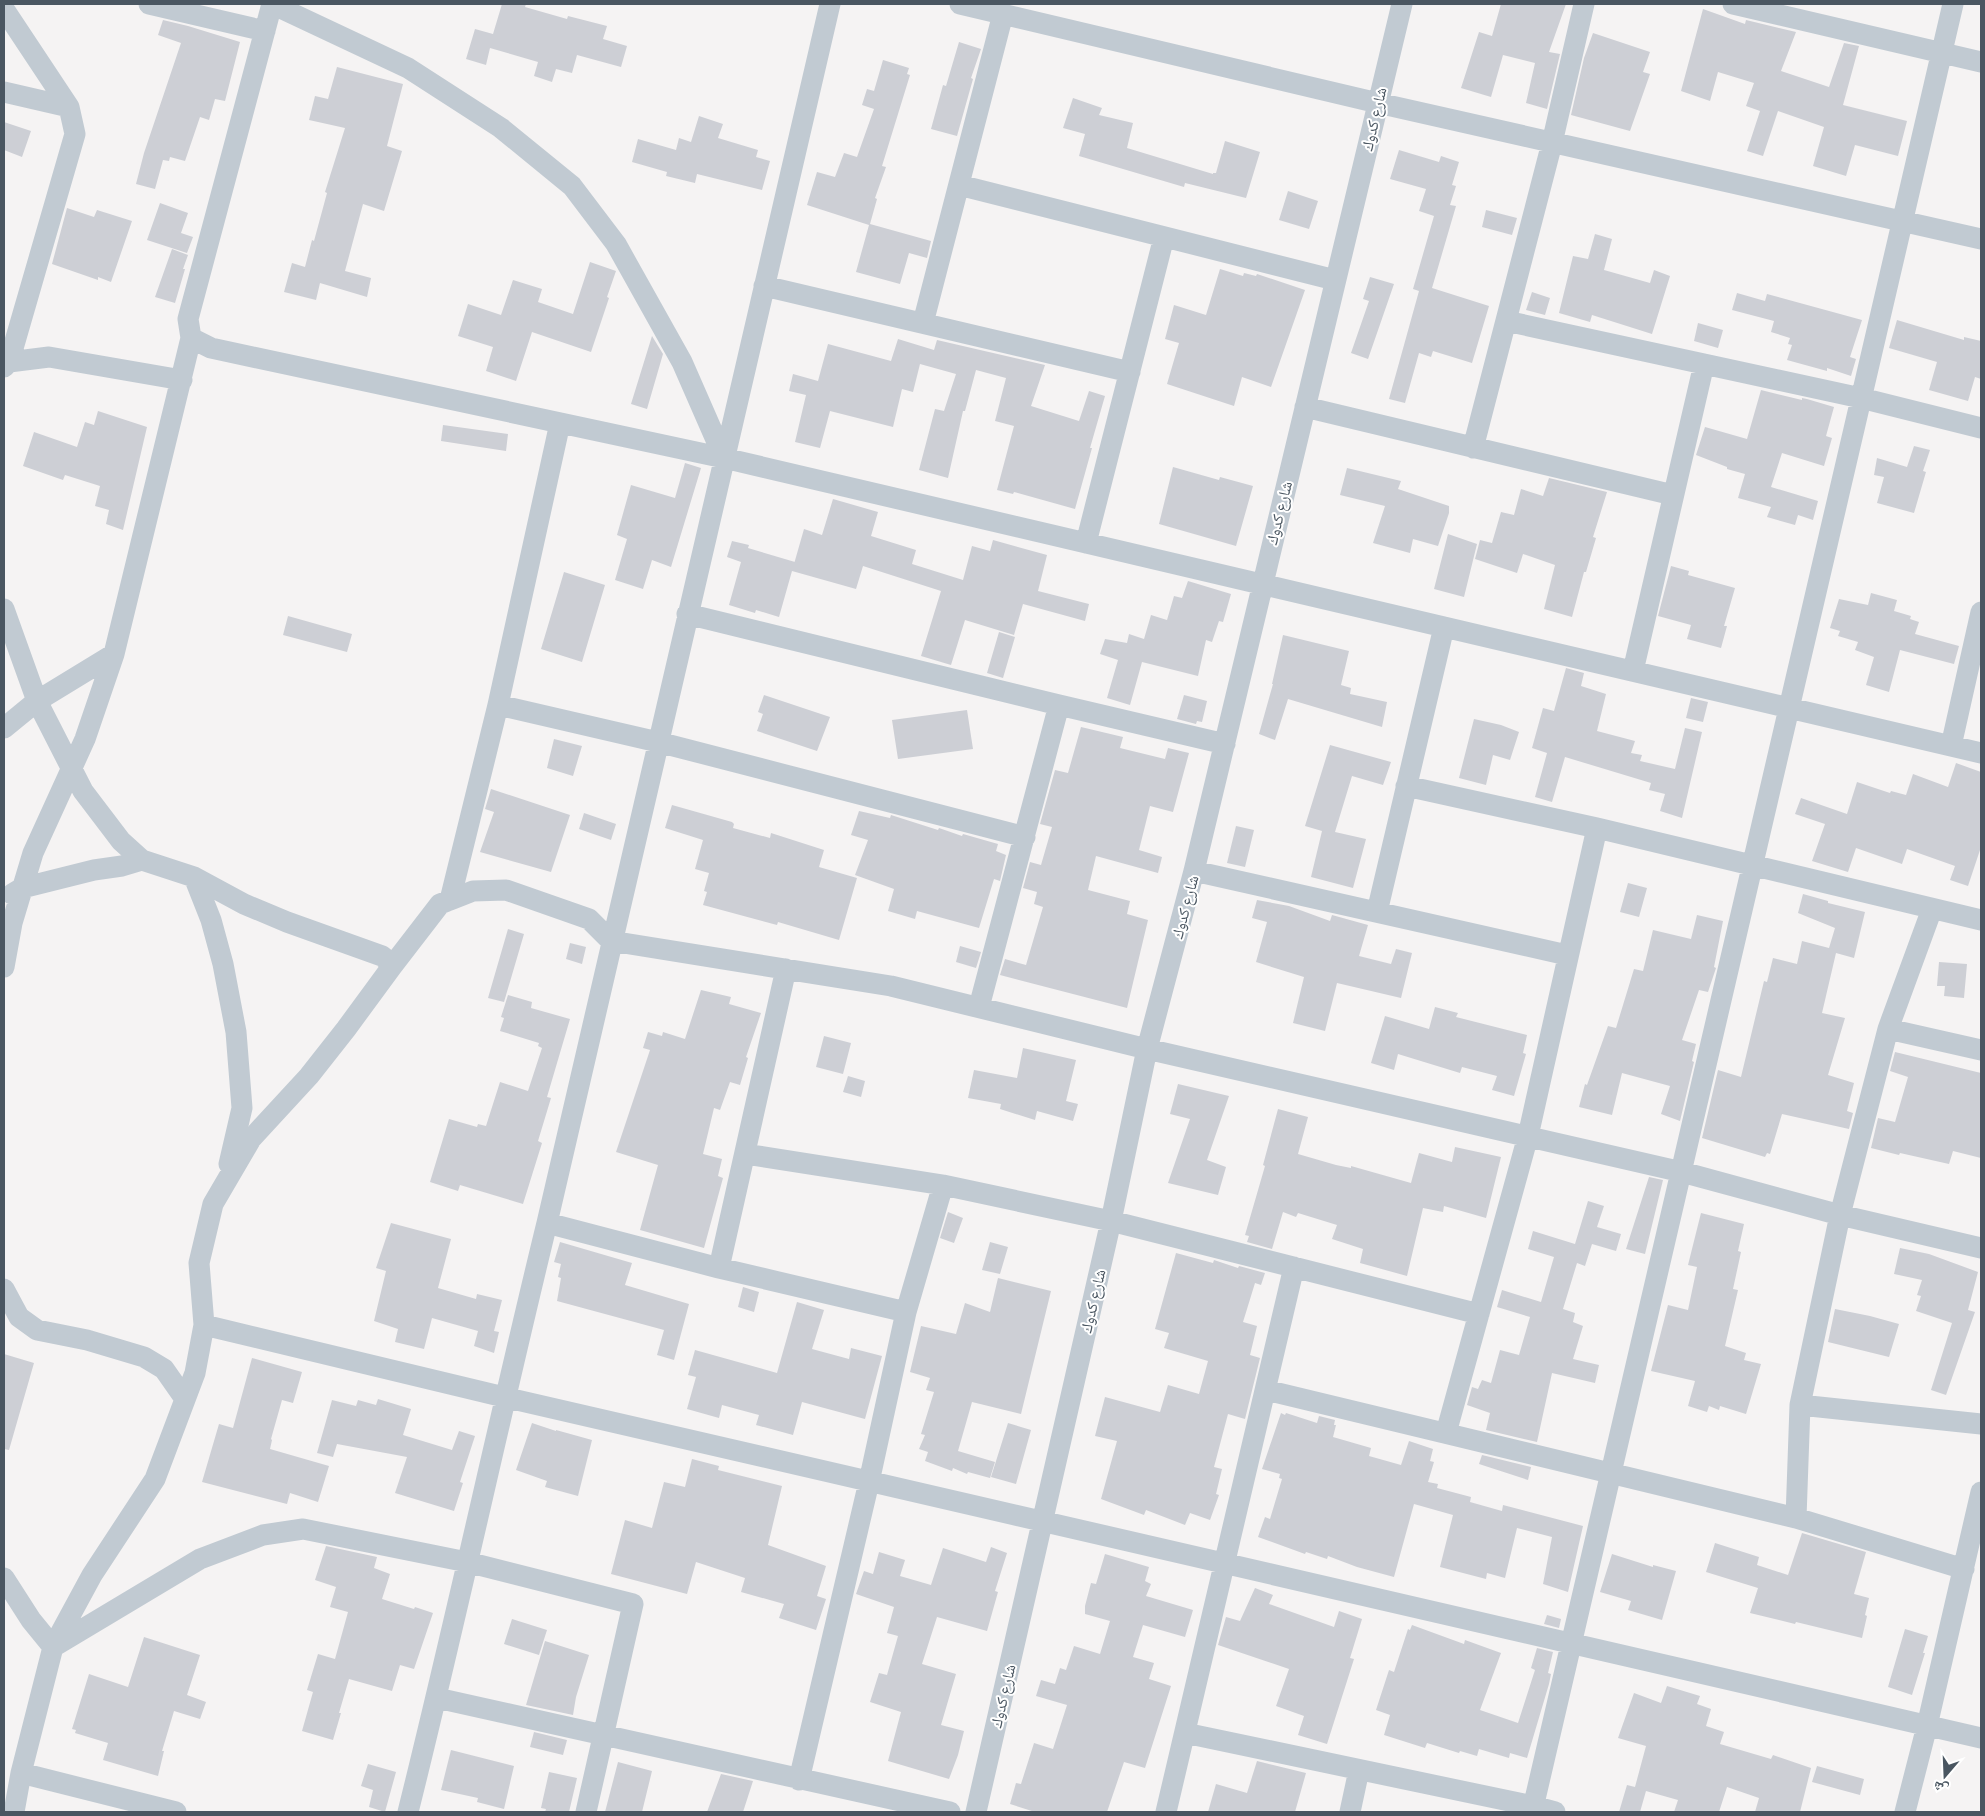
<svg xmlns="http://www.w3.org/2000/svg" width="1985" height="1816" viewBox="0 0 1985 1816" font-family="Karla,'Noto Naskh Arabic',sans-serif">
	<rect width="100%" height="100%" fill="#f5f3f3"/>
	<!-- building -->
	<path fill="#cdcfd5" d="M502 4H526L525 7 567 19 568 16 607 26 603 39 627 46 621 67 577 55 572 73 556 69 552 82 534 76 538 62 490 48 486 65 466 59 475 29 493 34Z
		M1501 4H1566L1549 52 1560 54 1547 109 1526 103 1535 63 1503 55 1491 97 1461 88 1479 32 1492 36Z
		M1703 9 1745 24 1746 20 1796 32 1781 71 1829 87 1844 43 1859 46 1843 105 1907 121 1898 156 1855 145 1846 176 1813 166 1824 127 1778 111 1763 156 1747 151 1760 111 1746 106 1754 83 1718 72 1710 101 1681 91Z
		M163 20 188 26 240 42 225 101 215 99 209 120 200 117 185 161 170 157 169 161 163 160 155 189 136 184 144 153 181 43 158 35Z
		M1593 33 1650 52 1643 72 1650 74 1630 131 1571 115 1584 58Z
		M959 42 981 49 971 78 973 79 957 136 931 129 943 85 946 86Z
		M883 60 909 68 907 74 910 75 882 166 886 167 875 198 877 199 870 224 931 241 927 258 909 253 900 284 856 272 869 225 807 205 817 172 835 177 844 153 857 157 874 109 862 105 867 89 874 91Z
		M337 67 403 84 387 146 402 151 384 211 363 204 345 271 371 278 367 297 320 283 316 300 284 292 292 263 305 267 312 240 314 241 327 193 325 192 345 128 309 120 315 96 328 99Z
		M1073 98 1102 108 1099 115 1133 123 1127 148 1213 174V173H1216L1225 141 1260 152 1246 198 1185 183 1184 187 1079 156 1085 134 1063 128Z
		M699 116 723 124 718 138 758 150 756 157 770 161 762 190 697 174 695 183 666 176 667 172 632 162 638 139 676 150 679 138 691 142Z
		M4 122 31 131 22 157 4 150Z
		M1399 150 1439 162 1441 156 1459 162 1452 185 1456 186 1450 205 1456 206 1432 288 1489 306 1472 363 1433 351 1431 357 1419 353 1405 403 1389 399 1419 291 1413 289 1434 216 1419 211 1426 189 1390 179Z
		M1288 191 1318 201 1309 229 1279 220Z
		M160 203 188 213 181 233 193 237 187 253 147 240Z
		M67 208 94 217 97 210 132 221 111 282 98 277V280L52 264Z
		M1486 210 1517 218 1512 235 1482 227Z
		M1595 234 1612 239 1604 270 1650 283 1654 270 1670 276 1652 334 1592 315 1590 322 1559 313 1573 256 1588 259Z
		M172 249 188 255 183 269H185L175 303 155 297Z
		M590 262 616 271 607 297 609 298 591 352 532 332 516 381 486 371 493 347 458 336 468 304 501 315 513 280 542 289 538 302 573 314Z
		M1220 269 1243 276 1244 273 1256 276 1257 274 1305 290 1271 387 1242 377 1234 406 1167 384 1179 343 1165 339 1174 305 1206 315Z
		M1370 277 1394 284 1368 359 1351 353 1369 301 1363 299Z
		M1532 292 1550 298 1545 315 1526 310Z
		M1737 293 1765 301 1767 294 1862 320 1850 357 1856 359 1851 376 1827 368V371L1787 360 1792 345 1788 344 1790 338 1771 332 1774 321 1732 310Z
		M1897 320 1964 340V337L1981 341V379L1975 377 1968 401 1929 390 1937 362 1889 348Z
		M1698 323 1723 330 1718 348 1694 341Z
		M652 336 663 354 647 409 631 404Z
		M898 339 934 350 937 340 1045 365 1031 406 1079 421 1089 391 1105 396 1090 448H1092L1075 509 1014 492 1013 494 997 490 1014 426 995 421 1006 378 976 370 965 411H963L948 478 919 470 935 409 944 411 956 374 920 364 913 392 902 389 893 427 830 411 820 448 795 442 806 395 789 391 793 374 818 381 828 344 891 361Z
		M1761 390 1802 400V398L1807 399 1834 407 1826 436 1832 438 1824 466 1782 453 1771 487 1818 501 1813 520 1798 515 1795 525 1767 517 1771 507 1738 498 1745 474 1727 469V467L1696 455 1705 427 1747 439Z
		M98 411 147 427 123 530 106 524 109 510 95 506 100 486 65 475 63 480 23 466 34 432 77 447 85 422 94 425Z
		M443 425 508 434 506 451 441 441Z
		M1914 446 1930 450 1923 471 1926 472 1914 513 1877 503 1884 477 1874 475 1877 458 1907 467Z
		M685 463 701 468 671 567 652 560 643 589 615 580 627 539 617 535 631 485 675 498Z
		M1173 467 1219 480 1220 477 1253 486 1236 546 1159 524Z
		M1347 468 1401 481 1398 489 1449 506V513L1438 546 1413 539 1410 553 1373 543 1385 506 1340 495Z
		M1549 478 1607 492 1593 537 1596 538 1586 572H1584L1572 617 1544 609 1555 565 1523 554 1517 573 1475 559 1480 540 1492 543 1501 512 1514 515 1521 489 1543 496Z
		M833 499 878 512 871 536 916 550 912 564 963 580 972 546 990 551 993 540 1047 555 1038 591 1089 604 1085 621 1023 604 1014 635 965 620 951 665 921 656 941 591 863 566 856 589 792 571 779 617 756 610 755 613 729 605 741 562 727 557 732 541 749 545 748 548 795 562 794 564 804 529 822 535Z
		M1448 534 1477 544 1464 597 1434 589Z
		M1671 566 1689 571 1688 575 1735 588 1724 626H1727L1721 648 1687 639 1691 625 1658 616Z
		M564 572 605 585 582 662 541 649Z
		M1188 581 1231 594 1223 622 1219 621 1212 642 1206 640 1198 676 1142 662 1130 705 1107 698 1118 660 1100 654 1105 639 1127 643 1129 634 1144 639 1151 615 1167 620 1174 596 1182 598Z
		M1871 593 1897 600 1894 611 1911 616 1910 619 1919 622 1915 634 1959 646 1954 664 1900 650 1889 692 1866 685 1874 657 1855 650 1858 642 1838 636 1840 631 1830 628 1839 599 1868 605Z
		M288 616 352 634 347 652 283 635Z
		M999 632 1015 637 1003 678 987 673Z
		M1283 635 1349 651 1341 685 1351 688 1350 694 1387 702 1382 727 1288 699 1275 740 1259 734 1273 684H1272Z
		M1566 668 1584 673 1581 686 1606 694 1597 731 1635 741 1631 753 1642 755 1640 761 1675 769 1685 728 1702 732 1682 818 1660 811 1665 794 1649 790 1651 783 1565 757 1552 802 1535 797 1547 753 1532 748 1543 708 1554 711Z
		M764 695 830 717 817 751 757 731 763 714 758 712Z
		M1184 695 1207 701 1202 722 1197 721 1196 724 1177 719Z
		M1691 698 1708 702 1703 722 1686 718Z
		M967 710 973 749 898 759 892 720Z
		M1474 719 1501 725 1519 732 1510 760 1493 755 1486 785 1459 778Z
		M1081 727 1123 737 1120 748 1165 759 1168 748 1189 753 1173 812 1150 806 1139 850 1162 857 1158 873 1096 856 1088 890 1130 901 1127 914 1148 920 1127 1008 1000 975 1005 959 1026 965 1043 907 1034 904 1037 892 1023 888 1030 862 1041 865 1052 827 1040 824 1055 770 1068 773Z
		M554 739 582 746 573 776 547 768Z
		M1330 745 1391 762 1383 785 1352 776 1335 832 1366 839 1353 888 1311 877 1322 831 1305 826Z
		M1956 763 1981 772V847L1968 886 1950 880 1955 866 1907 849 1902 864 1856 848 1848 872 1812 861 1825 824 1795 814 1801 798 1847 814 1857 782 1890 793 1891 791 1906 795 1913 774 1948 787Z
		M491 789 570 815 551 872 480 852 494 812 485 809Z
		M672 805 732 822 734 824 733 828 770 838 771 833 824 850 819 867 857 878 839 940 778 922 777 925 703 905 707 892 704 891 709 873 695 869 703 840 665 828Z
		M859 811 890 818 891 815 938 830 939 828 962 836 963 834 998 844 996 851 1006 855 1000 881 994 879 979 928 917 911 915 919 888 911 894 889 855 875 868 840 851 835Z
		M584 813 616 824 611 840 579 829Z
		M1236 826 1254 830 1245 867 1227 863Z
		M1628 883 1647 888 1639 917 1620 912Z
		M1803 894 1828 901V903L1865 912 1854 958 1836 953 1822 1013 1845 1018 1828 1075 1854 1083 1847 1111 1853 1113 1849 1129 1782 1114 1770 1154 1767 1153 1765 1157 1702 1138 1718 1070 1741 1077 1764 981 1767 982 1773 958 1797 964 1802 941 1829 948 1835 928 1798 913Z
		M1257 900 1289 906 1330 921 1332 915 1368 925 1359 956 1391 964 1396 949 1412 953 1401 998 1337 983 1325 1031 1293 1023 1304 977 1256 962 1267 922 1252 918Z
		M1697 915 1723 921 1714 967 1716 968 1708 992 1699 990 1682 1040 1696 1044 1692 1061 1694 1062 1680 1121 1661 1114 1670 1086 1622 1073 1612 1115 1579 1107 1585 1084 1587 1085 1608 1026 1616 1028 1634 969 1643 971 1653 930 1691 939Z
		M508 929 524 934 504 1002 488 998Z
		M570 943 586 947 582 964 566 959Z
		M960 946 981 952 976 968 956 962Z
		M1939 962 1967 964 1964 998 1944 996 1945 986H1937Z
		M701 990 731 997 729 1004 761 1013 746 1057 748 1058 740 1085 730 1082 720 1110 714 1108 703 1154 722 1159 718 1176 723 1178 704 1248 640 1230 658 1165 616 1152 650 1050 643 1048 648 1032 662 1036 663 1032 685 1039Z
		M508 995 532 1002 531 1008 570 1019 547 1097 551 1098 538 1141 542 1143 523 1204 460 1185 458 1191 430 1182 449 1119 477 1127 478 1124 486 1126 500 1082 528 1091 542 1048 538 1046 539 1043 500 1031 504 1018 501 1017Z
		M1435 1007 1458 1013 1456 1017 1527 1035 1523 1053 1526 1054 1514 1096 1492 1090 1497 1076 1462 1067 1460 1073 1398 1054 1394 1070 1371 1063 1385 1016 1429 1029Z
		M824 1036 851 1043 843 1074 816 1067Z
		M1023 1048 1076 1060 1066 1101 1078 1104 1073 1121 1037 1111 1035 1120 1000 1109 1001 1104 968 1098 974 1070 1017 1078Z
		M1895 1052 1981 1073V1158L1953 1151 1949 1164 1900 1153 1899 1155 1871 1148 1878 1118 1895 1122 1908 1077 1890 1071Z
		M848 1076 865 1081 861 1097 843 1092Z
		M1178 1084 1229 1096 1207 1160 1226 1167 1218 1195 1168 1183 1190 1119 1170 1114Z
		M1278 1109 1308 1117 1298 1154 1336 1165 1351 1168V1166L1411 1183 1419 1153 1452 1162 1455 1147 1501 1157 1486 1218 1444 1206 1443 1212 1423 1208 1407 1276 1360 1263 1363 1249 1332 1239 1337 1225 1298 1213 1296 1217 1283 1212 1272 1249 1247 1242 1249 1236 1245 1235 1265 1166 1263 1165Z
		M1649 1177 1663 1180 1645 1254 1626 1249Z
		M1588 1201 1604 1206 1597 1227 1621 1234 1616 1251 1592 1244 1585 1266 1577 1263 1563 1309 1575 1313 1573 1322 1583 1326 1573 1359 1599 1365 1595 1383 1552 1373 1537 1442 1486 1430 1490 1413 1467 1405 1472 1387 1478 1389 1482 1380 1491 1383 1500 1350 1519 1355 1530 1317 1497 1307 1502 1290 1541 1302 1554 1257 1528 1249 1533 1231 1575 1244Z
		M948 1212 963 1218 954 1243 940 1238Z
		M1701 1213 1744 1224 1738 1251 1741 1252 1733 1289 1738 1290 1725 1346 1746 1353 1744 1360 1761 1364 1746 1414 1720 1406 1719 1410 1709 1406 1707 1412 1688 1406 1695 1381 1651 1371 1668 1305 1688 1310 1697 1267 1688 1265Z
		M391 1223 451 1239 438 1288 476 1299 477 1294 502 1300 494 1331 499 1332 494 1353 474 1346 478 1331 432 1318 424 1349 395 1342 398 1329 374 1321 386 1271 376 1268Z
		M560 1242 632 1263 625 1285 689 1304 674 1360 657 1355 664 1330 557 1301 561 1278 558 1277 561 1264 554 1262Z
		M990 1242 1008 1247 1000 1274 982 1270Z
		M1900 1248 1929 1254 1978 1272 1968 1310 1975 1312 1946 1395 1931 1390 1952 1323 1916 1311 1921 1296 1917 1295 1922 1280 1894 1274Z
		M1176 1253 1213 1263 1214 1260 1238 1268 1239 1266 1265 1273 1261 1285 1255 1283 1243 1322 1257 1326 1250 1355 1260 1358 1245 1419 1228 1414 1214 1467 1222 1469 1216 1494 1219 1495 1210 1520 1190 1513 1185 1525 1146 1510 1144 1515 1101 1499 1117 1441 1095 1436 1105 1397 1160 1412 1168 1385 1199 1394 1208 1361 1164 1348 1169 1333 1155 1329Z
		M998 1278 1051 1291 1021 1414 972 1402 958 1451 995 1462 990 1478 968 1472 967 1474 953 1468 952 1471 925 1461 928 1452 919 1449 925 1435 921 1434 934 1392 926 1390 930 1378 910 1372 921 1326 956 1334 965 1303 990 1312Z
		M743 1287 759 1292 754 1312 738 1307Z
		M797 1302 824 1310 812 1349 849 1359 851 1348 882 1356 865 1419 802 1402 793 1435 756 1425 759 1415 722 1405 719 1418 687 1409 696 1377 688 1375 695 1350 777 1373Z
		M1835 1309 1870 1316 1899 1324 1889 1357 1828 1342Z
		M4 1354 34 1363 9 1450 4 1449Z
		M252 1358 302 1372 293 1403 282 1400 271 1439 272 1440 270 1449 329 1466 318 1502 290 1493 287 1504 202 1482 219 1424 233 1428Z
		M378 1399 411 1409 403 1435 452 1450 459 1431 475 1436 460 1482 463 1483 454 1511 395 1493 407 1457 337 1444 333 1457 317 1453 332 1400 356 1406 358 1400 376 1405Z
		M1281 1413 1285 1415 1286 1413 1317 1423 1319 1416 1335 1420 1334 1425H1336L1333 1437 1371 1448 1369 1456 1401 1465 1409 1441 1433 1449 1430 1461 1434 1462 1428 1482 1438 1484 1437 1488 1471 1497 1470 1502 1502 1511 1503 1505 1583 1526 1568 1592 1543 1584 1552 1537 1517 1528 1505 1578 1487 1573 1486 1579 1440 1567 1453 1515 1414 1504 1394 1577 1357 1567 1328 1556 1327 1559 1306 1552 1305 1554 1258 1537 1265 1517 1270 1519 1282 1479 1279 1478 1280 1474 1262 1469Z
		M532 1423 556 1431V1430L592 1440 578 1496 545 1487 547 1481 516 1470Z
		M1008 1423 1031 1430 1016 1484 991 1477Z
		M1482 1455 1531 1467 1528 1480 1479 1464Z
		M692 1459 719 1466 718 1470 782 1486 768 1545 826 1566 817 1596 826 1599 816 1630 779 1618 784 1604 741 1592 745 1578 696 1562 687 1594 611 1574 625 1520 652 1528 664 1482 685 1487Z
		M1802 1533 1866 1552 1854 1594 1869 1598 1865 1615 1867 1616 1862 1638 1796 1622 1795 1624 1750 1613 1758 1588 1706 1572 1715 1543 1759 1557 1757 1565 1788 1575Z
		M326 1546 377 1557 374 1568 390 1574 382 1599 414 1609 415 1607 433 1613 414 1669 400 1665 392 1691 349 1679 339 1713H341L333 1740 302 1731 313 1692 307 1690 318 1654 335 1659 348 1612 330 1607 336 1587 315 1580Z
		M991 1547 1007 1553 995 1591 998 1592 987 1631 937 1617 922 1664 956 1674 941 1725 964 1731 958 1755 949 1779 888 1761 901 1712 870 1702 879 1673 887 1675 898 1636 887 1633 894 1607 856 1594 864 1571 873 1574 879 1552 905 1560 900 1576 931 1585 943 1548 986 1562Z
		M1105 1554 1149 1567 1145 1581 1151 1584 1146 1596 1193 1610 1185 1637 1143 1625 1133 1657 1154 1663 1149 1679 1171 1686 1145 1768 1124 1762 1107 1812H1035L1010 1804 1016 1783 1021 1784 1034 1743 1053 1749 1067 1705 1036 1696 1041 1680 1055 1684 1060 1668 1066 1670 1074 1646 1100 1654 1110 1621 1085 1614V1606L1091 1583 1096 1584Z
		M1612 1554 1653 1567V1565L1676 1571 1662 1620 1628 1610 1631 1601 1600 1592Z
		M1255 1588 1273 1595 1269 1604 1334 1627 1339 1611 1362 1619 1350 1658 1354 1659 1327 1744 1298 1735 1304 1716 1276 1706 1289 1669 1218 1645 1226 1617 1240 1621Z
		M1547 1615 1561 1619 1559 1628 1544 1624Z
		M512 1619 547 1630 539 1655 504 1644Z
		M1412 1625 1464 1644 1465 1640 1501 1653 1480 1710 1518 1723 1535 1670 1531 1668 1537 1648 1553 1652 1548 1673 1551 1674 1549 1684 1527 1758 1510 1753 1509 1758 1479 1749 1477 1756 1460 1751 1459 1753 1427 1743 1425 1748 1384 1735 1390 1715 1376 1710 1389 1670 1394 1672 1408 1629 1410 1630Z
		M1905 1629 1928 1636 1923 1653H1925L1912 1695 1888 1687Z
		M144 1637 200 1655 187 1695 206 1702 200 1719 174 1711 162 1751H164L158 1776 103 1760 108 1743 75 1733 76 1730 72 1729 89 1674 128 1687Z
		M545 1641 589 1655 576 1697 573 1715 526 1705Z
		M1667 1686 1700 1696 1697 1704 1711 1709 1706 1726 1724 1732 1720 1744 1771 1759 1773 1755 1811 1768 1800 1812H1755L1759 1798 1727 1787 1719 1812H1674L1678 1800 1646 1791 1640 1812H1619L1627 1785 1635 1787 1646 1746 1618 1738 1634 1693 1661 1703Z
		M534 1732 567 1740 563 1755 530 1747Z
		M451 1750 514 1766 504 1809 477 1802 478 1798 441 1790Z
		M1257 1761 1306 1773 1295 1812H1208L1216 1784 1247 1793Z
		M618 1762 652 1771 642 1812H605Z
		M368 1764 396 1772 385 1812 369 1807 373 1790 361 1786Z
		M1817 1766 1864 1779 1860 1795 1812 1782Z
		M549 1772 577 1778 569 1812H545L546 1809 541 1808Z
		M721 1774 753 1781 743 1812H707Z"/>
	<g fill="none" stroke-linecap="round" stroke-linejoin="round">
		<!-- minor -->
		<path stroke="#c1cad2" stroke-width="21" d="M149 4 265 31
			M272 4 188 319 191 338 211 348 724 458 1981 753
			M272 4 408 68 501 128 572 186 616 244 682 362 724 458
			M960 4 1378 103 1981 239
			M1733 4 1981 62
			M4 9 69 107 75 134 9 362
			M4 92 69 107
			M959 185 1335 280
			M764 286 1130 372
			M1506 321 1861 398 1981 428
			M923 323 1003 14
			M4 367 9 362 49 357 182 380
			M1305 407 1673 495
			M1473 448 1552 143 1584 4
			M1086 543 1164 237
			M4 609 37 701 83 791 121 841 142 860 194 877 244 904 287 922 382 956 393 965
			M687 614 1059 705 1225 744
			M1633 671 1704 364
			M498 705 560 423
			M4 728 37 701 114 654
			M1951 746 1981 612
			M1406 786 1597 828 1981 920
			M1194 871 1567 955
			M194 877 211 920 223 964 236 1032 242 1108 229 1164
			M12 894 22 888 94 870 122 866 142 860
			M450 900 498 705 658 742 1025 837
			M1377 912 1444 627
			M4 967 12 923 33 853 85 739 114 654 191 338
			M979 1007 1059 705
			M1888 1029 1981 1050
			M745 1154 943 1185 1111 1221 1479 1314
			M547 1223 719 1268 906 1312
			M719 1268 786 969
			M4 1289 19 1317 37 1330 87 1340 144 1357 164 1369 185 1399
			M204 1325 504 1397 1981 1738
			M1266 1390 1796 1518 1964 1569
			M1800 1405 1981 1424
			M1446 1433 1528 1136 1597 828
			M1796 1518 1800 1405 1840 1215 1888 1029 1932 909
			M4 1578 31 1620 53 1647 200 1559 263 1535 303 1529 467 1562 633 1604 586 1812
			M437 1698 950 1812
			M1185 1733 1533 1806 1555 1812
			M21 1773 176 1812
			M799 1780 869 1482 906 1312 943 1185
			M14 1812 21 1773 53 1647 92 1575 155 1479 195 1373 204 1325 199 1263 213 1204 251 1139 309 1076 346 1029 393 965 440 904 473 891 506 890 589 919 611 941 891 986 1147 1049 1682 1172 1840 1215 1981 1248
			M408 1812C457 1616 499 1419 547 1223L830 4
			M976 1812 1111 1221 1147 1049 1194 871 1402 4
			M1166 1812 1294 1267
			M1350 1812 1359 1770
			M1532 1812 1953 4
			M1905 1812 1927 1726 1981 1492"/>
	</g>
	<g text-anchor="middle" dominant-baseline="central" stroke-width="4" stroke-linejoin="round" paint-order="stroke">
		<!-- street labels -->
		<g font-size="16" fill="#4a5661" stroke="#fff">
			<text transform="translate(1374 119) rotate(-77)">شارع كدوك</text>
			<text transform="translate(1279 513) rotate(-76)">شارع كدوك</text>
			<text transform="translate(1185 907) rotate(-75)">شارع كدوك</text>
			<text transform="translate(1093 1301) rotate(-77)">شارع كدوك</text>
			<text transform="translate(1003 1696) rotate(-77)">شارع كدوك</text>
		</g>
	</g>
	<!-- border -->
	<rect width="1985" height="1816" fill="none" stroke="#4a5661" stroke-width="10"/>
	<!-- north arrow -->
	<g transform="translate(1945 1776) rotate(199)" stroke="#ffffff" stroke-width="4" paint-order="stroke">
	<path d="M0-4L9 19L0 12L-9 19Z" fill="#4a5661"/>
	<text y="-8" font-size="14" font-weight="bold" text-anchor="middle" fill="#4a5661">ش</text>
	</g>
</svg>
